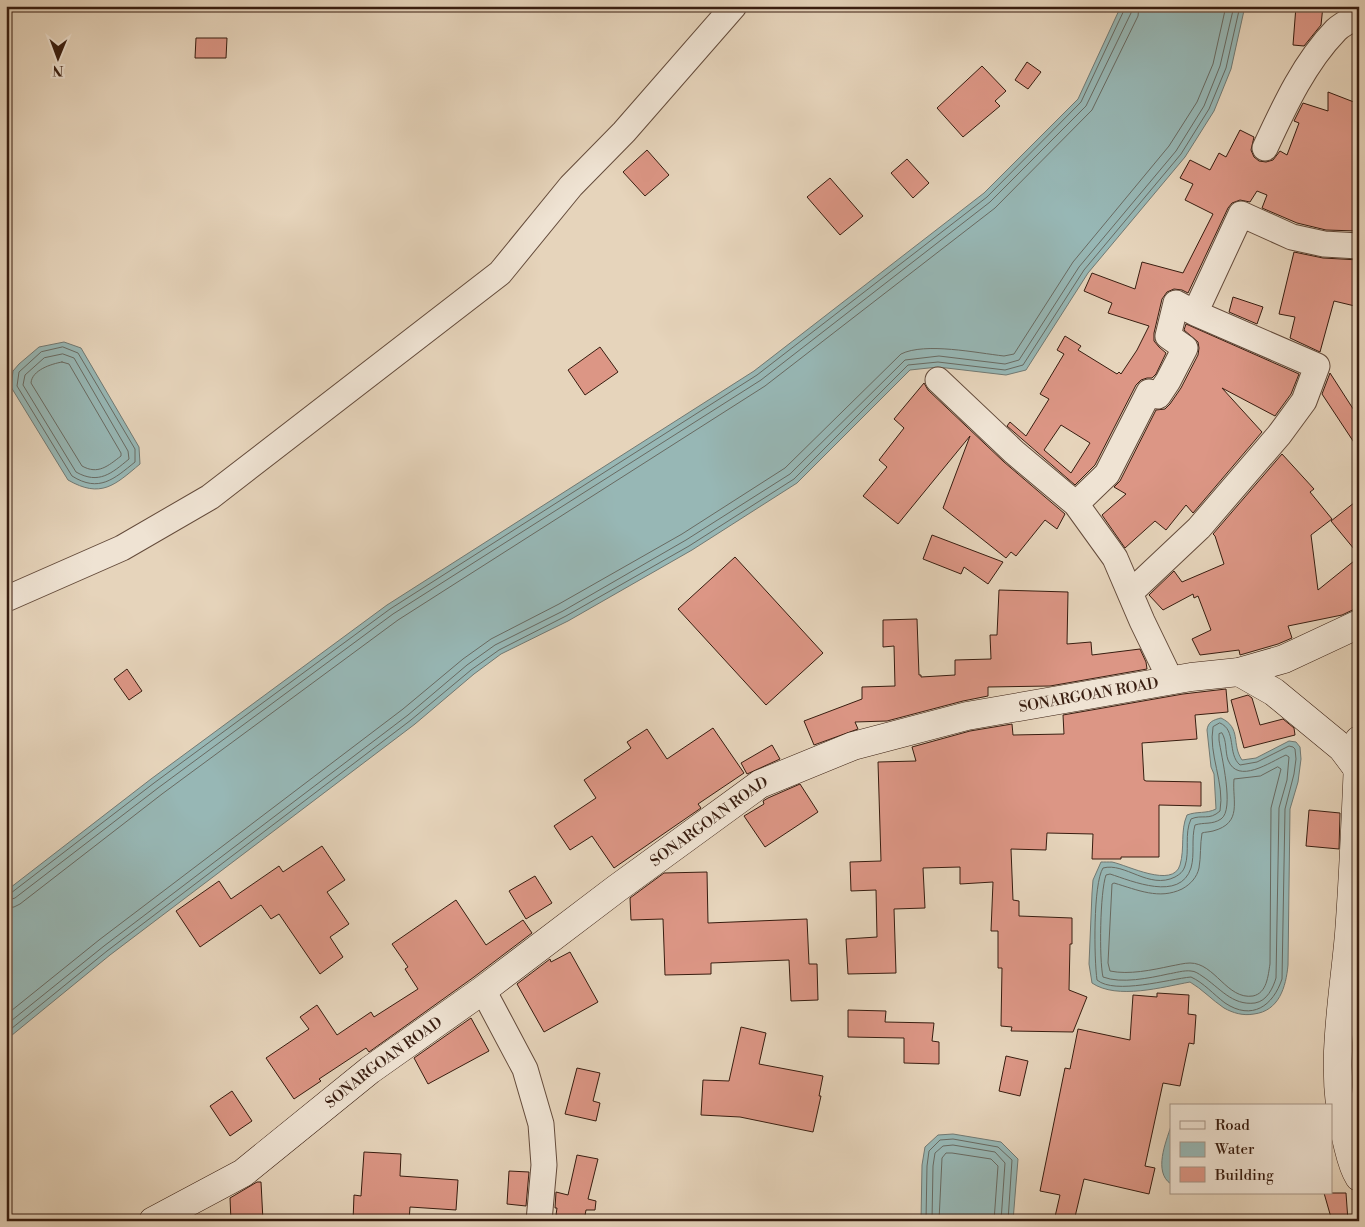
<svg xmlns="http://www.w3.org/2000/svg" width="1365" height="1227" viewBox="0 0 1365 1227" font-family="'Libre Bodoni',serif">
	<rect width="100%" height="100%" fill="#e6d4bb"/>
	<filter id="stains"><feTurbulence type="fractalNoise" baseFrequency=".004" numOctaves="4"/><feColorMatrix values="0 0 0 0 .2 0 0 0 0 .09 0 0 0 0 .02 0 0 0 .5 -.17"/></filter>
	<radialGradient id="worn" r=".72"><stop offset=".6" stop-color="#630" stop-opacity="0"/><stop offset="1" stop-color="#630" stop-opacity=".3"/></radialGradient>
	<!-- water -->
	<path fill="#97b7b5" stroke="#717973" d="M1121 6H1245L1231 69 1214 111 1185 157 1088 273 1026 370 1006 375 938 367 910 370 797 483 692 550 568 621 501 654 474 674 415 724 110 955 6 1040V891L151 779 387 605 754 371 984 193 1078 99Z
		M64 342 81 348 139 447 140 464C115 485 101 499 68 480L11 387 13 371 19 364 39 347Z
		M1221 718C1242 728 1231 744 1242 760L1256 758 1289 741 1296 742 1300 747 1301 759 1298 782 1290 809 1288 965C1286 987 1279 1011 1254 1014 1243 1016 1233 1013 1224 1008 1212 1000 1202 989 1190 982 1163 987 1117 1000 1092 983L1089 964 1092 893 1093 880 1101 862C1104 862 1109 862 1112 862 1127 865 1173 889 1180 865 1185 848 1180 831 1187 815 1197 811 1206 814 1216 809L1214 774 1211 767 1207 730C1208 722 1213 720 1221 718Z
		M1171 1126V1184C1153 1172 1166 1142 1171 1126Z
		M953 1134 1001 1142 1018 1159 1013 1221H921L922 1165 925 1147 938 1135Z"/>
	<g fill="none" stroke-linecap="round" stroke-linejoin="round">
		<!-- shore -->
		<path stroke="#686a62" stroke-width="1" d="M63 347 78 353 135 449V462C114 479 99 493 72 476L17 386 19 372 41 352Z
			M63 354 74 358 128 451 129 459C112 473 99 485 76 472L23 385 25 375 44 358Z
			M62 362 69 364 121 453V456C108 466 98 475 82 466L31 383C32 370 51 364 62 362Z
			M1220 723C1237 730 1227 754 1240 765L1257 762 1289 746 1293 747 1295 749 1296 759 1294 774 1285 809 1282 979C1273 1006 1252 1021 1225 1003 1213 994 1204 983 1191 977 1169 979 1115 995 1097 980 1094 959 1093 884 1103 868 1125 862 1149 890 1175 877 1180 874 1183 872 1185 866 1190 851 1184 834 1191 819 1202 814 1209 821 1220 811 1225 783 1208 754 1213 727Z
			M1222 733C1227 741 1225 751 1228 760 1238 785 1270 762 1286 755L1289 757 1287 780 1279 808 1276 978C1273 988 1267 1001 1255 1003 1232 1006 1219 987 1202 976 1199 974 1195 971 1191 971 1184 970 1175 973 1168 974 1150 978 1121 984 1103 977 1099 959 1100 892 1106 875L1110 874C1132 881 1180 902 1191 868 1195 854 1191 839 1195 825 1204 822 1212 825 1221 819 1235 810 1221 755 1219 740V734Z
			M1278 767 1281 769 1271 808 1270 964C1268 976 1267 993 1253 996 1227 1000 1215 963 1190 963 1184 963 1177 965 1171 966 1152 970 1129 975 1110 971L1108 963 1112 884 1114 883C1138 890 1159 900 1182 889 1191 884 1197 877 1199 868 1201 857 1200 844 1202 833 1205 832 1209 832 1213 831 1243 823 1232 801 1234 779L1260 776Z
			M6 895 11 893 154 783 390 609 757 375 987 197 1081 102 1126 6
			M6 901 15 898 158 788 393 614 761 380 990 202 1086 106 1131 13 1132 6
			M6 908 14 907 20 904 162 794 398 620 765 386 995 208 1092 110 1138 16 1139 6
			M6 1015 99 940 403 709 463 659 491 639 559 604 682 534 785 468 901 354C925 342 977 353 1004 356L1014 354 1073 262 1169 146 1197 102 1213 64 1226 6
			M6 1025 104 946 408 715 467 665 495 645 563 611 686 540 790 474 905 360 939 356 1005 364 1019 360 1079 267 1176 151 1204 106 1220 66 1234 6
			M6 1033 107 951 411 720 471 670 499 650 566 616 689 546 794 479 908 365 938 362 1005 370 1023 365 1084 270 1181 154 1209 109 1226 68 1240 6
			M926 1221 927 1166 929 1151 940 1140 953 1139 998 1147 1012 1160 1008 1221
			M932 1221 933 1166 935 1153 943 1146 953 1145 995 1152 1005 1163 1001 1221
			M939 1221 942 1158 946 1153H952L991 1159 998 1166 994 1221"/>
	</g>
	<!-- building -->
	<path fill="#dc9685" stroke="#381d10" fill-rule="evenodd" d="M1296 6H1323L1321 25 1304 46 1293 45Z
		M196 38H227L226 58H195Z
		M1027 62 1041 72 1028 89 1015 80Z
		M982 66 1006 91 995 101 1000 106 963 137 937 108Z
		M1328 92 1359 104V207L1357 231 1326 230 1297 223 1262 208 1267 195 1257 191 1250 202 1240 200 1232 203 1228 208 1188 293 1182 290 1174 289 1167 292 1162 299 1154 333V341L1159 347 1166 353 1156 374 1152 378H1147L1141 380 1136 385 1095 465 1075 485 1007 426 1010 422 1026 436 1049 399 1040 394 1064 354 1057 350 1065 336 1081 346 1078 350 1117 374 1119 372 1121 374 1137 350 1149 326 1108 313 1112 303 1084 291 1092 273 1135 289 1142 262 1183 273 1213 214 1185 200 1193 184 1180 178 1190 160 1210 170 1219 153 1226 157 1240 130 1254 137 1251 150 1254 157 1259 161 1266 162 1273 160 1280 151 1287 155 1299 123 1294 121 1303 103 1328 111ZM1061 425 1090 443 1071 473 1044 450Z
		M647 150 669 175 645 196 623 172Z
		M907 159 929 183 913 198 891 173Z
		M830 178 863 216 840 235 807 197Z
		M1294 252 1323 258 1359 260V307L1334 301 1320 352 1290 338 1295 317 1279 314Z
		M1233 297 1263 307 1257 324 1229 312Z
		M1186 324 1299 374 1291 394 1275 416 1222 388 1262 432 1193 513 1186 505 1166 530 1155 521 1125 548 1102 515 1126 494 1114 487 1120 481 1156 410 1165 409 1170 404 1181 388 1198 355 1199 348 1198 342 1184 330Z
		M600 347 618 372 585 395 568 370Z
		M1330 373 1359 418V450L1322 394Z
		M924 383 928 390 1004 462 1065 514 1057 529 1045 520 1016 556 1011 552 1006 558 943 508 970 436 898 524 863 496 887 467 879 460 904 428 894 419Z
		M1282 454 1314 489 1310 492 1332 519 1311 535 1318 590 1359 557V607L1342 615 1288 626 1292 638 1278 644 1240 655 1239 650 1200 655 1192 639 1211 630 1198 596 1194 598 1193 594 1163 610 1149 595 1174 571 1182 582 1224 564 1215 536 1213 534Z
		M1359 499V555L1331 521Z
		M932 535 1003 562 988 584 964 567 961 574 923 559Z
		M735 557 823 653 766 705 678 609Z
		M999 590 1068 592 1067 644 1091 642 1092 655 1140 649 1146 662 1147 669 1050 686 988 687V696L963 701 887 721 855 722 858 729 814 745 804 721 862 699V687L895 686 894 646 883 647V620L917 619 919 675H921V677L955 675V660L991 659 990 635H997Z
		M127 669 142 691 129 700 114 679Z
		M1226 689 1228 712 1195 715 1197 739 1142 743 1144 780 1146 781 1201 782V806L1159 805V857H1121V859H1092L1093 834 1047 833 1046 850 1011 849 1013 900 1019 901V916L1072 918V944H1070L1069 990 1087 997 1073 1032 1011 1031 1012 1027 1001 1026 1002 968H998V931H991L993 882 960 884V867L923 868 925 908 894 909 896 973 848 974 846 939 877 937 876 890 851 891 850 862 881 861 878 762 916 761 912 747 970 731 1012 724 1013 735 1064 734 1063 715 1183 694Z
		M1248 695 1252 698 1260 725 1283 719 1294 728 1295 735 1244 748 1231 700Z
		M713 728 744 773 698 804 701 808 614 868 592 836 570 850 554 826 596 798 584 780 631 748 627 742 647 729 667 759Z
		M772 745 780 759 747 774 741 763Z
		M800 784 818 812 765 847 744 816 764 804 763 801 768 798Z
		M1309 810 1340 813 1339 849 1306 846Z
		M322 846 345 880 327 892 349 924 330 937 343 957 320 974 279 914 271 919 261 905 200 947 176 911 219 881 231 899 279 866 283 872Z
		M707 872 708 923 807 919 809 964H817L818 1000 791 1001 789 960 711 963V974L665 975 663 919 631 920 630 898 664 873Z
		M535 876 552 903 526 919 509 891Z
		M456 900 486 945 523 920 532 933 474 977 369 1052 366 1048 319 1079 321 1081 294 1099 266 1058 309 1029 300 1017 317 1005 337 1035 371 1012 374 1017 418 989 405 969 408 967 392 944Z
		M570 952 598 1002 544 1032 517 984 550 959 551 962Z
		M1157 993 1189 995 1188 1014 1196 1015 1194 1044 1189 1043 1180 1086 1163 1083 1145 1166 1155 1168 1149 1194 1084 1179 1074 1221H1054L1060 1195 1040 1191 1065 1068 1070 1069 1078 1029 1130 1040 1133 995 1157 997Z
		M848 1010 886 1011 885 1022 934 1023 932 1041 939 1042V1064L904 1063V1038L848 1037Z
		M471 1018 489 1051 428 1084 414 1058Z
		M741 1027 766 1033 759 1064 823 1076 819 1096H821L813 1132 740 1117 701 1115 703 1080 729 1081Z
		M1006 1056 1028 1061 1020 1096 999 1091Z
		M577 1068 600 1073 593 1101 600 1103 596 1121 565 1114Z
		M232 1091 252 1121 230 1136 210 1106Z
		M364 1152 401 1154 400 1176 458 1180 456 1210 410 1207 409 1221H353L354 1195 361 1196Z
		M577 1155 598 1159 588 1199 596 1201 595 1210H586L584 1221 556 1215 557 1208H555L556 1192 568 1195Z
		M509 1171 529 1172 526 1206 507 1204Z
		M257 1182H261L263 1221H231L230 1198Z
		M1324 1193H1346L1348 1221H1332Z"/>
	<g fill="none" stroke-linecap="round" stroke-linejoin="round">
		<defs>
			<path id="minor" d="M1265 148C1284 107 1304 63 1336 30 1342 24 1351 20 1359 16
				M938 380 1014 452 1076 504 1115 558 1142 621 1171 681
				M1076 504 1107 474 1149 392 1158 396 1168 381 1185 348 1168 336 1176 303 1195 313 1241 214 1292 237 1324 244 1359 246
				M1130 593 1199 528 1279 435 1304 401 1317 366 1195 313
				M6 599 122 548 210 497 500 273 571 186 624 132 734 6
				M483 990 525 1069 541 1124 544 1165 539 1221"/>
			<g id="secondary">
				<path d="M1239 672 1274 692 1342 748 1357 768"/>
				<path d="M1359 740C1356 805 1354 869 1349 934 1343 1004 1328 1072 1347 1142 1350 1154 1352 1166 1359 1177"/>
				<path id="s1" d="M153 1221 243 1173 370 1070 483 990 616 889 760 784 853 746 967 716 1191 677 1239 672 1284 659 1359 624"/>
			</g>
		</defs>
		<!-- minor casing -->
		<use href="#minor" stroke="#644b3b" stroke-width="27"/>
		<!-- secondary casing -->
		<use href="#secondary" stroke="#381d10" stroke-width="29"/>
		<!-- minor -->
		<use href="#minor" stroke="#efe3d3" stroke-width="25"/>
		<!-- secondary -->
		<use href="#secondary" stroke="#efe3d3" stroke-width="28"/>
	</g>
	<g text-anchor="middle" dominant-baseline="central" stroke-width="4.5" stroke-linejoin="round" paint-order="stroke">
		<!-- street labels -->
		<g font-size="15" fill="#381d10" stroke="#efe3d3">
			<text stroke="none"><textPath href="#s1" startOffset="1091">SONARGOAN ROAD</textPath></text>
			<text stroke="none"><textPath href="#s1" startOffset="686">SONARGOAN ROAD</textPath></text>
			<text stroke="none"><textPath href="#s1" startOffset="281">SONARGOAN ROAD</textPath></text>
		</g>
	</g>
	<!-- margin -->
	<rect width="1365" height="1227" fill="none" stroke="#e6d4bb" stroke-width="25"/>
	<rect x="8" y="8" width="1350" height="1212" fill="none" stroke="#381d10" stroke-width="2.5"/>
	<rect x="12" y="12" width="1340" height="1202" fill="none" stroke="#381d10"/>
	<!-- legend -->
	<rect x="1170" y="1104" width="162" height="90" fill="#efe3d3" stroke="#a69485"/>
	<rect x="1180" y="1121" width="25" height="8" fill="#efe3d3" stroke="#a69485"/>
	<text x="1215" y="1130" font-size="15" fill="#381d10">Road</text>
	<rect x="1180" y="1142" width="25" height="15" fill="#97b7b5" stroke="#a69485"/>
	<text x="1215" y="1154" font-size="15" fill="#381d10">Water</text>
	<rect x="1180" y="1167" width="25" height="15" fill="#dc9685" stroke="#a69485"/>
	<text x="1215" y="1180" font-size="15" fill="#381d10">Building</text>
	<!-- north arrow -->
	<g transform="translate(58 58) rotate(181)" stroke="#efe3d3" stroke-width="4" paint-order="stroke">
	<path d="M0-4L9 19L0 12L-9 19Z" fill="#381d10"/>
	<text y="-8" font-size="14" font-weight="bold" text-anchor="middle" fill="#381d10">N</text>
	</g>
	<rect width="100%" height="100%" filter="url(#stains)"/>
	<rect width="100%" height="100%" fill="url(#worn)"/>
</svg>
